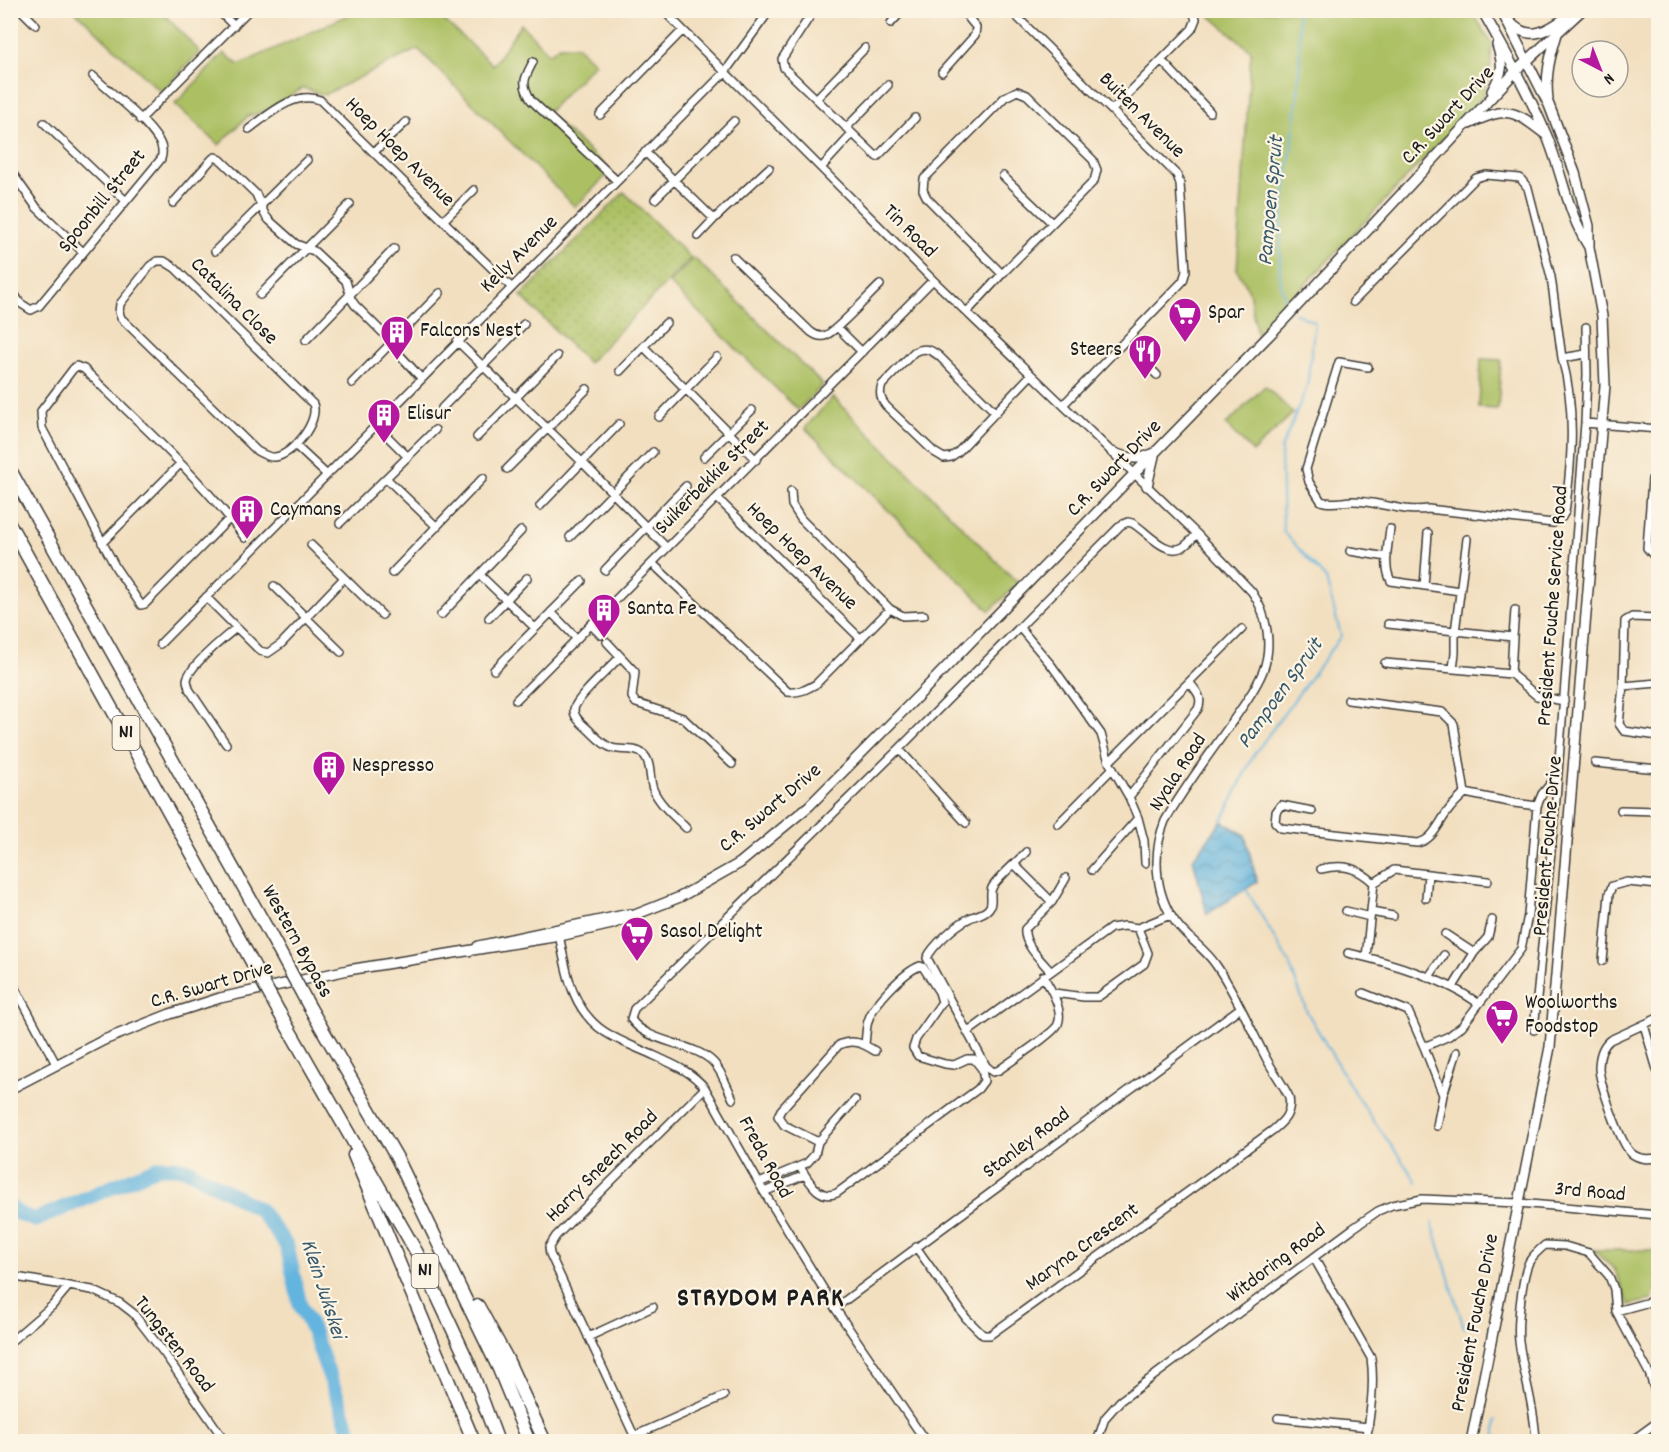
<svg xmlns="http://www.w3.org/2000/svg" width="1669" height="1452" viewBox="0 0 1669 1452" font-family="Dekko,sans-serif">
	<defs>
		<pattern id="park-dots" width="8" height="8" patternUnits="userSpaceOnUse" patternTransform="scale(1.5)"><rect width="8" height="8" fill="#acc064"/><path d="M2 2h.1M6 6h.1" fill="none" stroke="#93a456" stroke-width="1.8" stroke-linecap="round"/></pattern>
		<pattern id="water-waves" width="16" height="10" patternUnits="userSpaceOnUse" patternTransform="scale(1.5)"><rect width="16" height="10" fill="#63b4de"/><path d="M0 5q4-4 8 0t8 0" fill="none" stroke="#5192b3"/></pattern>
	</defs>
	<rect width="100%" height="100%" fill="#fcf5e5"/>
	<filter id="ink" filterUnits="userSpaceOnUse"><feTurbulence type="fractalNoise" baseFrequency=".0167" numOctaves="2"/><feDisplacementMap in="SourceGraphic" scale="12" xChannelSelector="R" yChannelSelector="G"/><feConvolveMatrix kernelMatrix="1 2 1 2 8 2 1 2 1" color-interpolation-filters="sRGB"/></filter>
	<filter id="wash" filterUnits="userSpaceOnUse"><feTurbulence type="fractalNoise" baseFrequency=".008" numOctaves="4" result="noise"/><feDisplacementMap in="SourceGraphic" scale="24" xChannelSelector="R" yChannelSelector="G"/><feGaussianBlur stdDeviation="1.35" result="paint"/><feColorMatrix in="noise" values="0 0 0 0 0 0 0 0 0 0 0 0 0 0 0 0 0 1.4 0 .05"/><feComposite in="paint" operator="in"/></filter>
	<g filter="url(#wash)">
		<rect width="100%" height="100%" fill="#f2dfc0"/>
		<!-- grass -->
		<path fill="#acc064" stroke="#646e40" stroke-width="1.5" d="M75 11H161L200 52 161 92Z
			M357 11H434L493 65 521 24 549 54 559 46H577L595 63 547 113 611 171 575 207 418 49 324 95 303 88 267 111 248 116 219 145 175 104 224 53 239 65Z
			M1213 11H1472L1492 44 1490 71 1483 96 1257 336 1249 291 1237 270 1251 51 1209 15Z
			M694 258 823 385 798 410 669 283Z
			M1481 359 1501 360 1498 409 1479 408Z
			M1265 386 1293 413 1253 452 1226 425Z
			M833 397 1018 583 990 611 805 428Z
			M1593 1250H1658V1284L1652 1300 1629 1305 1615 1270Z"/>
		<!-- park -->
		<path fill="url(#park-dots)" stroke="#646e40" stroke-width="1.5" d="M624 192 691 258 588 363 521 296Z"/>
		<!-- water -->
		<path fill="url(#water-waves)" stroke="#40687d" stroke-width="1.5" d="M1222 821 1245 835 1257 882 1207 914 1193 859Z"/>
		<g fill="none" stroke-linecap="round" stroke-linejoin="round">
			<!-- stream -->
			<path stroke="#63b4de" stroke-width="2" d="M1289 310 1287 309C1284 298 1280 285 1280 273 1278 185 1309 98 1297 10
				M1222 821 1253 756 1341 636 1326 579 1283 531 1281 449 1307 387 1315 322 1294 313
				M1246 889 1289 963 1307 1012 1355 1094 1417 1182
				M1432 1222 1464 1328
				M1496 1442V1420"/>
			<!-- river -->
			<path stroke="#63b4de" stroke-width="15" d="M10 1207 17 1213 35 1220 159 1167H176L189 1170 260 1210 287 1246 300 1305 312 1329 354 1442"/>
		</g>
	</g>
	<g filter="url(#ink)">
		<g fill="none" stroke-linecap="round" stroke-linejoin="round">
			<defs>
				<path id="street" d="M21 10 36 25
					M218 10 234 26
					M663 10 933 280 1197 534 1252 592C1267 614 1273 645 1263 671 1256 689 1243 706 1232 722 1210 754 1185 786 1165 821 1151 856 1155 900 1181 929 1192 941 1207 951 1216 965 1235 992 1248 1024 1264 1054 1271 1069 1282 1082 1289 1097 1292 1113 1284 1121 1273 1130L990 1335H983L966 1318 916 1247
					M814 10 782 59 784 68 877 157 915 118
					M1010 10 1177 175 1180 184 1186 271 1183 281 1063 405
					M891 23 903 10
					M1162 61 1210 112
					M533 62C524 79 521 83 531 100L617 181
					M942 72 975 35 976 27 962 10
					M1017 91 1027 95 1093 160 1097 170 1094 181 1002 274 927 198 923 190 924 179 1005 97Z
					M816 99 865 48
					M1112 110 1192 29 1196 19 1192 10
					M600 115 683 30
					M140 120 249 10
					M44 123 126 201
					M846 128 888 85
					M249 129C268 115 295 90 320 100L511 287
					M375 151 406 122
					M645 152 714 219 769 168
					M821 168 852 134
					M10 170 37 208 83 252
					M1003 176 1052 223
					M655 199 734 121
					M173 203 212 159 215 157 221 160 256 194 265 215 269 220 296 244 314 251 346 281 351 299 355 305 386 336 399 354 421 378
					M444 220 474 190
					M698 236 714 219
					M215 251 307 160
					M733 257 811 332C815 335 819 337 824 336 834 334 870 294 880 285
					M157 261H164L175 268 313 404C320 421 293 455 275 457 269 458 263 454 257 451L121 318 119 312 120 304 150 266Z
					M10 287 20 303 31 310 39 306 161 159C163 153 162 146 159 141 143 116 114 96 93 76
					M260 295 350 204
					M1353 302 1476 178 1486 175 1520 178 1528 188 1551 277 1562 358 1586 354
					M967 312 1002 274
					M837 327 862 352
					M306 340 394 249
					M457 341 582 462 667 548
					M644 347 756 460
					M1147 365 1157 375
					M1368 367 1339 362 1306 469 1309 482 1321 501C1331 505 1343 501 1353 501 1378 501 1403 513 1428 509L1553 523 1562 517 1565 512C1572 460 1576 408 1562 358
					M620 371 666 323
					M352 383 440 293
					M442 408 524 324
					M996 413 939 356C930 349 924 347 914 352L882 385C879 393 880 399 886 406L934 452 944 458 951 457 958 452 1031 375
					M659 417 717 357
					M1585 423 1658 429
					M376 425 408 457
					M477 437 557 356
					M296 446 327 475
					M704 457 752 410
					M507 469 587 389
					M1658 472 1652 479 1647 548 1654 556 1658 558
					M387 479 437 527
					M791 491 792 505 801 519 890 609 903 616 924 615
					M718 499 861 639
					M540 506 619 424
					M230 518 145 604 141 605 116 568 42 428 41 411 73 369 76 366 84 369C139 423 199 476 245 538
					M340 523 435 430
					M1390 529C1388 545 1383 567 1391 581L1460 591
					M570 537 653 452
					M102 543 180 464
					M311 545 382 615
					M1350 551 1387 557
					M652 563 788 692C800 693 807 689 816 684L890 609
					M605 570 686 486
					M392 573 483 478
					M480 575 535 628
					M274 586 341 652
					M1424 586 1428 533
					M206 597 260 651 268 653 281 644 344 578
					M551 612 577 639
					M441 615 521 531
					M489 618 527 578
					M1658 618 1632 617 1625 621 1623 686 1619 724 1624 731 1658 736
					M1388 624 1513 637 1511 674
					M591 625 601 635
					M1020 628 1052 666 1101 734 1109 762 1129 797 1138 818 1144 841 1145 863
					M1513 637 1515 610
					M607 642 635 672 632 697 636 703 683 718 732 764
					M160 644 725 72 770 10
					M620 657C612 666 576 698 574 709 573 718 584 725 590 731 596 737 603 745 612 748 621 751 635 747 643 754 652 761 649 780 653 789 659 804 675 817 686 828
					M1385 663 1511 674 1537 696 1564 701
					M1453 668 1455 653V632L1467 539
					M494 670 582 581
					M1623 686 1658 683
					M516 700 933 280
					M1348 700 1442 712 1454 724 1465 793
					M226 744 189 689C189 688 187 681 187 680 188 667 225 637 236 628
					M899 749 966 823
					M1109 762 1242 629
					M1595 763 1658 769
					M1129 797 1198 709C1203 697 1197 692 1190 683
					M1621 810 1658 811
					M1312 811 1281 805 1276 812 1275 822 1281 828 1417 843C1433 841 1439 822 1448 811 1453 804 1459 799 1465 793L1514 803 1537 806
					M1058 824 1113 768
					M1026 852C1016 863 1002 874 993 886 988 893 994 902 989 908 984 915 974 915 968 919 956 925 933 945 927 958L986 1066 993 1072 999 1070C1009 1062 1055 1033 1058 1024 1064 1010 1050 987 1043 976
					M1015 865 1052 902
					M1321 869C1344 864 1357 867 1374 883
					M1092 870 1138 818
					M1426 898 1428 874
					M1346 911 1370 917
					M1371 912 1393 916
					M559 934C566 970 571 1010 605 1032 620 1042 638 1048 655 1056 674 1065 691 1071 705 1088L764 1192 835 1308 926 1442
					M1445 934 1474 953
					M1348 953C1389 962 1446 979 1479 1004
					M1366 957 1374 883 1394 870 1488 881
					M1603 961 1609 894 1612 886 1627 882 1658 885
					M1050 971C1041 960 1023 944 1025 929L1052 902 1066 878
					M10 978 56 1064
					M1428 978 1444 955
					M1453 987 1474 953 1488 937 1492 920
					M1054 993 1084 997H1098L1144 964 1148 953 1138 928
					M1363 993 1408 1011 1424 1047 1449 1036 1462 1026 1521 949 1528 915 1537 806 1542 794 1557 776
					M1658 1018 1610 1040C1601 1047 1599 1057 1599 1069 1600 1084 1621 1144 1631 1153 1639 1160 1649 1159 1658 1158
					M1644 1025 1658 1073
					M1534 1030 1556 799 1585 423 1587 375 1586 327
					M968 1032 1111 928 1124 926 1138 928 1170 915
					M1424 1047 1443 1095 1437 1126
					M1443 1095 1457 1052
					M733 1099C727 1087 722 1071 713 1062 693 1042 646 1043 631 1019L634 1009 899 749 1121 525 1128 522 1132 523C1146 530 1165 557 1183 547 1188 544 1193 538 1197 534
					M818 1142 784 1125 778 1116 781 1110 839 1045C852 1038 864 1044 875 1051
					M800 1167C809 1181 819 1201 837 1193L978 1089 984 1081 982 1069 974 1059H967L954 1065 945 1064 918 1056 913 1048 916 1039 942 1002 939 992 923 967 920 966C904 972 873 1004 868 1021 866 1028 866 1037 865 1044
					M759 1183 807 1163 815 1154 818 1142 855 1100
					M764 1192 805 1175
					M1314 1258 1371 1358C1375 1385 1370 1415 1366 1442
					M10 1276 92 1290 120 1303 133 1313 164 1353 225 1441
					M1658 1296 1656 1317 1658 1344
					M835 1308 1240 1008
					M1616 1311 1657 1300
					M588 1337 653 1307
					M10 1342 52 1306 68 1287
					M1278 1418 1369 1427
					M634 1436 724 1396
					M637 1442 550 1254 549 1247 556 1236 705 1088
					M1097 1442 1105 1418 1120 1401 1352 1229 1378 1211 1392 1205 1422 1199 1518 1203 1658 1215
					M1536 1442C1535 1406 1523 1375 1519 1341 1517 1324 1522 1277 1529 1262 1533 1255 1539 1250 1545 1245L1565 1246 1589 1253 1609 1276 1614 1289 1616 1311 1649 1373 1658 1400
					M1630 1442 1656 1423 1658 1419"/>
				<path id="secondary" d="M1482 10C1505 51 1528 92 1546 134 1562 171 1567 213 1589 247
					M1510 22C1531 45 1551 28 1571 14
					M1492 91C1503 71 1504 67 1497 45
					M1548 99C1545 75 1550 57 1557 34
					M1469 124C1507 106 1513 109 1545 134
					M1112 452C1126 458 1138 461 1152 454
					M1147 486 1154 456
					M478 946 629 914
					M10 1089 104 1040 170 1014 220 998 348 970 560 936 612 924 680 897 740 863 809 806 920 694 1284 320 1516 71 1582 10
					M1471 1442 1550 1047 1605 385 1602 316 1589 247V226L1575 173 1549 105 1501 10"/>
				<path id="highway" d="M10 470 271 936
					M10 525 241 942
					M310 1008 397 1158 499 1369 529 1442
					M279 1012 417 1253 469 1364 498 1442
					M354 1155 474 1442
					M478 1306 506 1357 545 1442"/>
			</defs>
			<!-- street casing -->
			<use href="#street" stroke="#3c3935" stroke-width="10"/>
			<!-- secondary casing -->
			<use href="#secondary" stroke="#3c3935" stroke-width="12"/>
			<!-- highway casing -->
			<use href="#highway" stroke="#3c3935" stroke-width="15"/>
			<!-- street -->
			<use href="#street" stroke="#fff" stroke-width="7"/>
			<!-- secondary -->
			<use href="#secondary" stroke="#fff" stroke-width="9"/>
			<!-- highway -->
			<use href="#highway" stroke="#fff" stroke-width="12"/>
			<defs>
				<path id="highway-bridge" d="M271 936 310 1008
					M241 942 279 1012"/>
			</defs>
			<!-- highway-bridge casing -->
			<use href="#highway-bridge" stroke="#3c3935" stroke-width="15" stroke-linecap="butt"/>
			<!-- highway-bridge -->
			<use href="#highway-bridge" stroke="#fff" stroke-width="12"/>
		</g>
	</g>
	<!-- icons -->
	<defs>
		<symbol id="supermarket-pin" viewBox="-11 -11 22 30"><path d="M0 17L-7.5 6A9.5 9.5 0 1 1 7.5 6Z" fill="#b5179e" stroke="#fcf5e5"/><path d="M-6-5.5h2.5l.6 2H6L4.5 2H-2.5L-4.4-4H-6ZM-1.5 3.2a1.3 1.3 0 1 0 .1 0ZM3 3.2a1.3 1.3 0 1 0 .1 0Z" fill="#fff"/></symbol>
		<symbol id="building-pin" viewBox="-11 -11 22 30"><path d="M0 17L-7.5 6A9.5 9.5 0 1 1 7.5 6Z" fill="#b5179e" stroke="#fcf5e5"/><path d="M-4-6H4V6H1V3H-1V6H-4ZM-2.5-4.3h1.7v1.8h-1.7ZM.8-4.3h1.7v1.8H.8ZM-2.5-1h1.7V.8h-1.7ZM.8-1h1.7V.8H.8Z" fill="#fff"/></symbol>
		<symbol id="restaurant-pin" viewBox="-11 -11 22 30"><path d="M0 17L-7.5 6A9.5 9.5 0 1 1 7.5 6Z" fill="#b5179e" stroke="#fcf5e5"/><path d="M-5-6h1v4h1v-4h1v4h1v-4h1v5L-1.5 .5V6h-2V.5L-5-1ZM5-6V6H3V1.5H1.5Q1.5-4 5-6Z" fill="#fff"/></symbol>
	</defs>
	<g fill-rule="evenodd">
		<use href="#supermarket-pin" x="1166" y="295" width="38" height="52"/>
		<use href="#building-pin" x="378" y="313" width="38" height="52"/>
		<use href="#restaurant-pin" x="1126" y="332" width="38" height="52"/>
		<use href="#building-pin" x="365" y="396" width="38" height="52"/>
		<use href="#building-pin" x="228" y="492" width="38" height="52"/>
		<use href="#building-pin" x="585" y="591" width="38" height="52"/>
		<use href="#building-pin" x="310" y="748" width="38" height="52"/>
		<use href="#supermarket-pin" x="618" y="914" width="38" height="52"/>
		<use href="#supermarket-pin" x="1483" y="997" width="38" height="52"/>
	</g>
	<g text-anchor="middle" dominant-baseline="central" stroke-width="4.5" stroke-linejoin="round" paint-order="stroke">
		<!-- shield labels -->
		<g fill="#fcf5e5" stroke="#5f5d58" stroke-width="1.5">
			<rect x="112.5" y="716" width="27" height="34" rx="4.5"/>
			<rect x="411.5" y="1254" width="27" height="34" rx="4.5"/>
		</g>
		<g font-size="20" font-weight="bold" fill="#1c1c1c">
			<text x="126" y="733">N1</text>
			<text x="425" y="1271">N1</text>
		</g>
		<!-- street labels -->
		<g font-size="21" fill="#1c1c1c" stroke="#fcf5e5">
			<text transform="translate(1141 116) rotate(45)">Buiten Avenue</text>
			<text transform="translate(1449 116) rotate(-47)">C.R. Swart Drive</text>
			<text transform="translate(399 153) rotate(45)">Hoep Hoep Avenue</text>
			<text transform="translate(103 202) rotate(-51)">Spoonbill Street</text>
			<text transform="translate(909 232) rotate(45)">Tin Road</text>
			<text transform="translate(520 255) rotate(-45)">Kelly Avenue</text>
			<text transform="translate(233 302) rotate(45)">Catalina Close</text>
			<text transform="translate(1115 469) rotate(-46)">C.R. Swart Drive</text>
			<text transform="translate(713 478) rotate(-45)">Suikerbekkie Street</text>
			<text transform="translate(801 557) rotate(44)">Hoep Hoep Avenue</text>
			<text transform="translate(1554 606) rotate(-86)">President Fouche Service Road</text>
			<text transform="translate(1179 773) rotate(-57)">Nyala Road</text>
			<text transform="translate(771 809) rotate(-40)">C.R. Swart Drive</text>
			<text transform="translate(1549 846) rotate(-85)">President Fouche Drive</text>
			<text transform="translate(296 942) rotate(61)">Western Bypass</text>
			<text transform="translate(212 986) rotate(-16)">C.R. Swart Drive</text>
			<text transform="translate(1027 1144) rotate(-37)">Stanley Road</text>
			<text transform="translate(764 1158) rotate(61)">Freda Road</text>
			<text transform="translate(603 1167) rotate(-45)">Harry Sneech Road</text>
			<text transform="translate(1590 1193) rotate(5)">3rd Road</text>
			<text transform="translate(1083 1248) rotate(-36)">Maryna Crescent</text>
			<text transform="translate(1277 1264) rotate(-37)">Witdoring Road</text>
			<text transform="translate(1476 1323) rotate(-79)">President Fouche Drive</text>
			<text transform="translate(173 1345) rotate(52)">Tungsten Road</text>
		</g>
		<!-- poi labels -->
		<g font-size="21" fill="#1c1c1c" stroke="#fcf5e5" text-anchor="start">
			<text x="1208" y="314">Spar</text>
			<text x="420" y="332">Falcons Nest</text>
			<text x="1122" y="351" text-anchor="end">Steers</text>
			<text x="407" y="415">Elisur</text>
			<text x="270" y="511">Caymans</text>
			<text x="627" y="610">Santa Fe</text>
			<text x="352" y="767">Nespresso</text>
			<text x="660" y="933">Sasol Delight</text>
			<text x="1525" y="1004">Woolworths<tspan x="1525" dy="24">Foodstop</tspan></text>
		</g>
		<!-- water labels -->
		<g font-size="22" font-style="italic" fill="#38596a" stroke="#fcf5e5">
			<text transform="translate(1272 201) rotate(-85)">Pampoen Spruit</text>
			<text transform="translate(1281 694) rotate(-54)">Pampoen Spruit</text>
			<text transform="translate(322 1289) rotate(72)">Klein Jukskei</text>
		</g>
		<!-- district labels -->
		<g font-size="27" font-weight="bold" letter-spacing="1.5" fill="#1c1c1c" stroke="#fcf5e5">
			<text x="761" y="1299">STRYDOM PARK</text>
		</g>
	</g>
	<!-- margin -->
	<rect width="1669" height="1452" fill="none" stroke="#fcf5e5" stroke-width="36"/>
	<!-- north arrow -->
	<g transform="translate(1600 69) rotate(138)"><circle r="28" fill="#fcf5e5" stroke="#a29e95" stroke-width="1.5"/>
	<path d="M0-4.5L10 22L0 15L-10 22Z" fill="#b5179e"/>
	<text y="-9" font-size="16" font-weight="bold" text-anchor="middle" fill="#1c1c1c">N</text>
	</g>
</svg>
